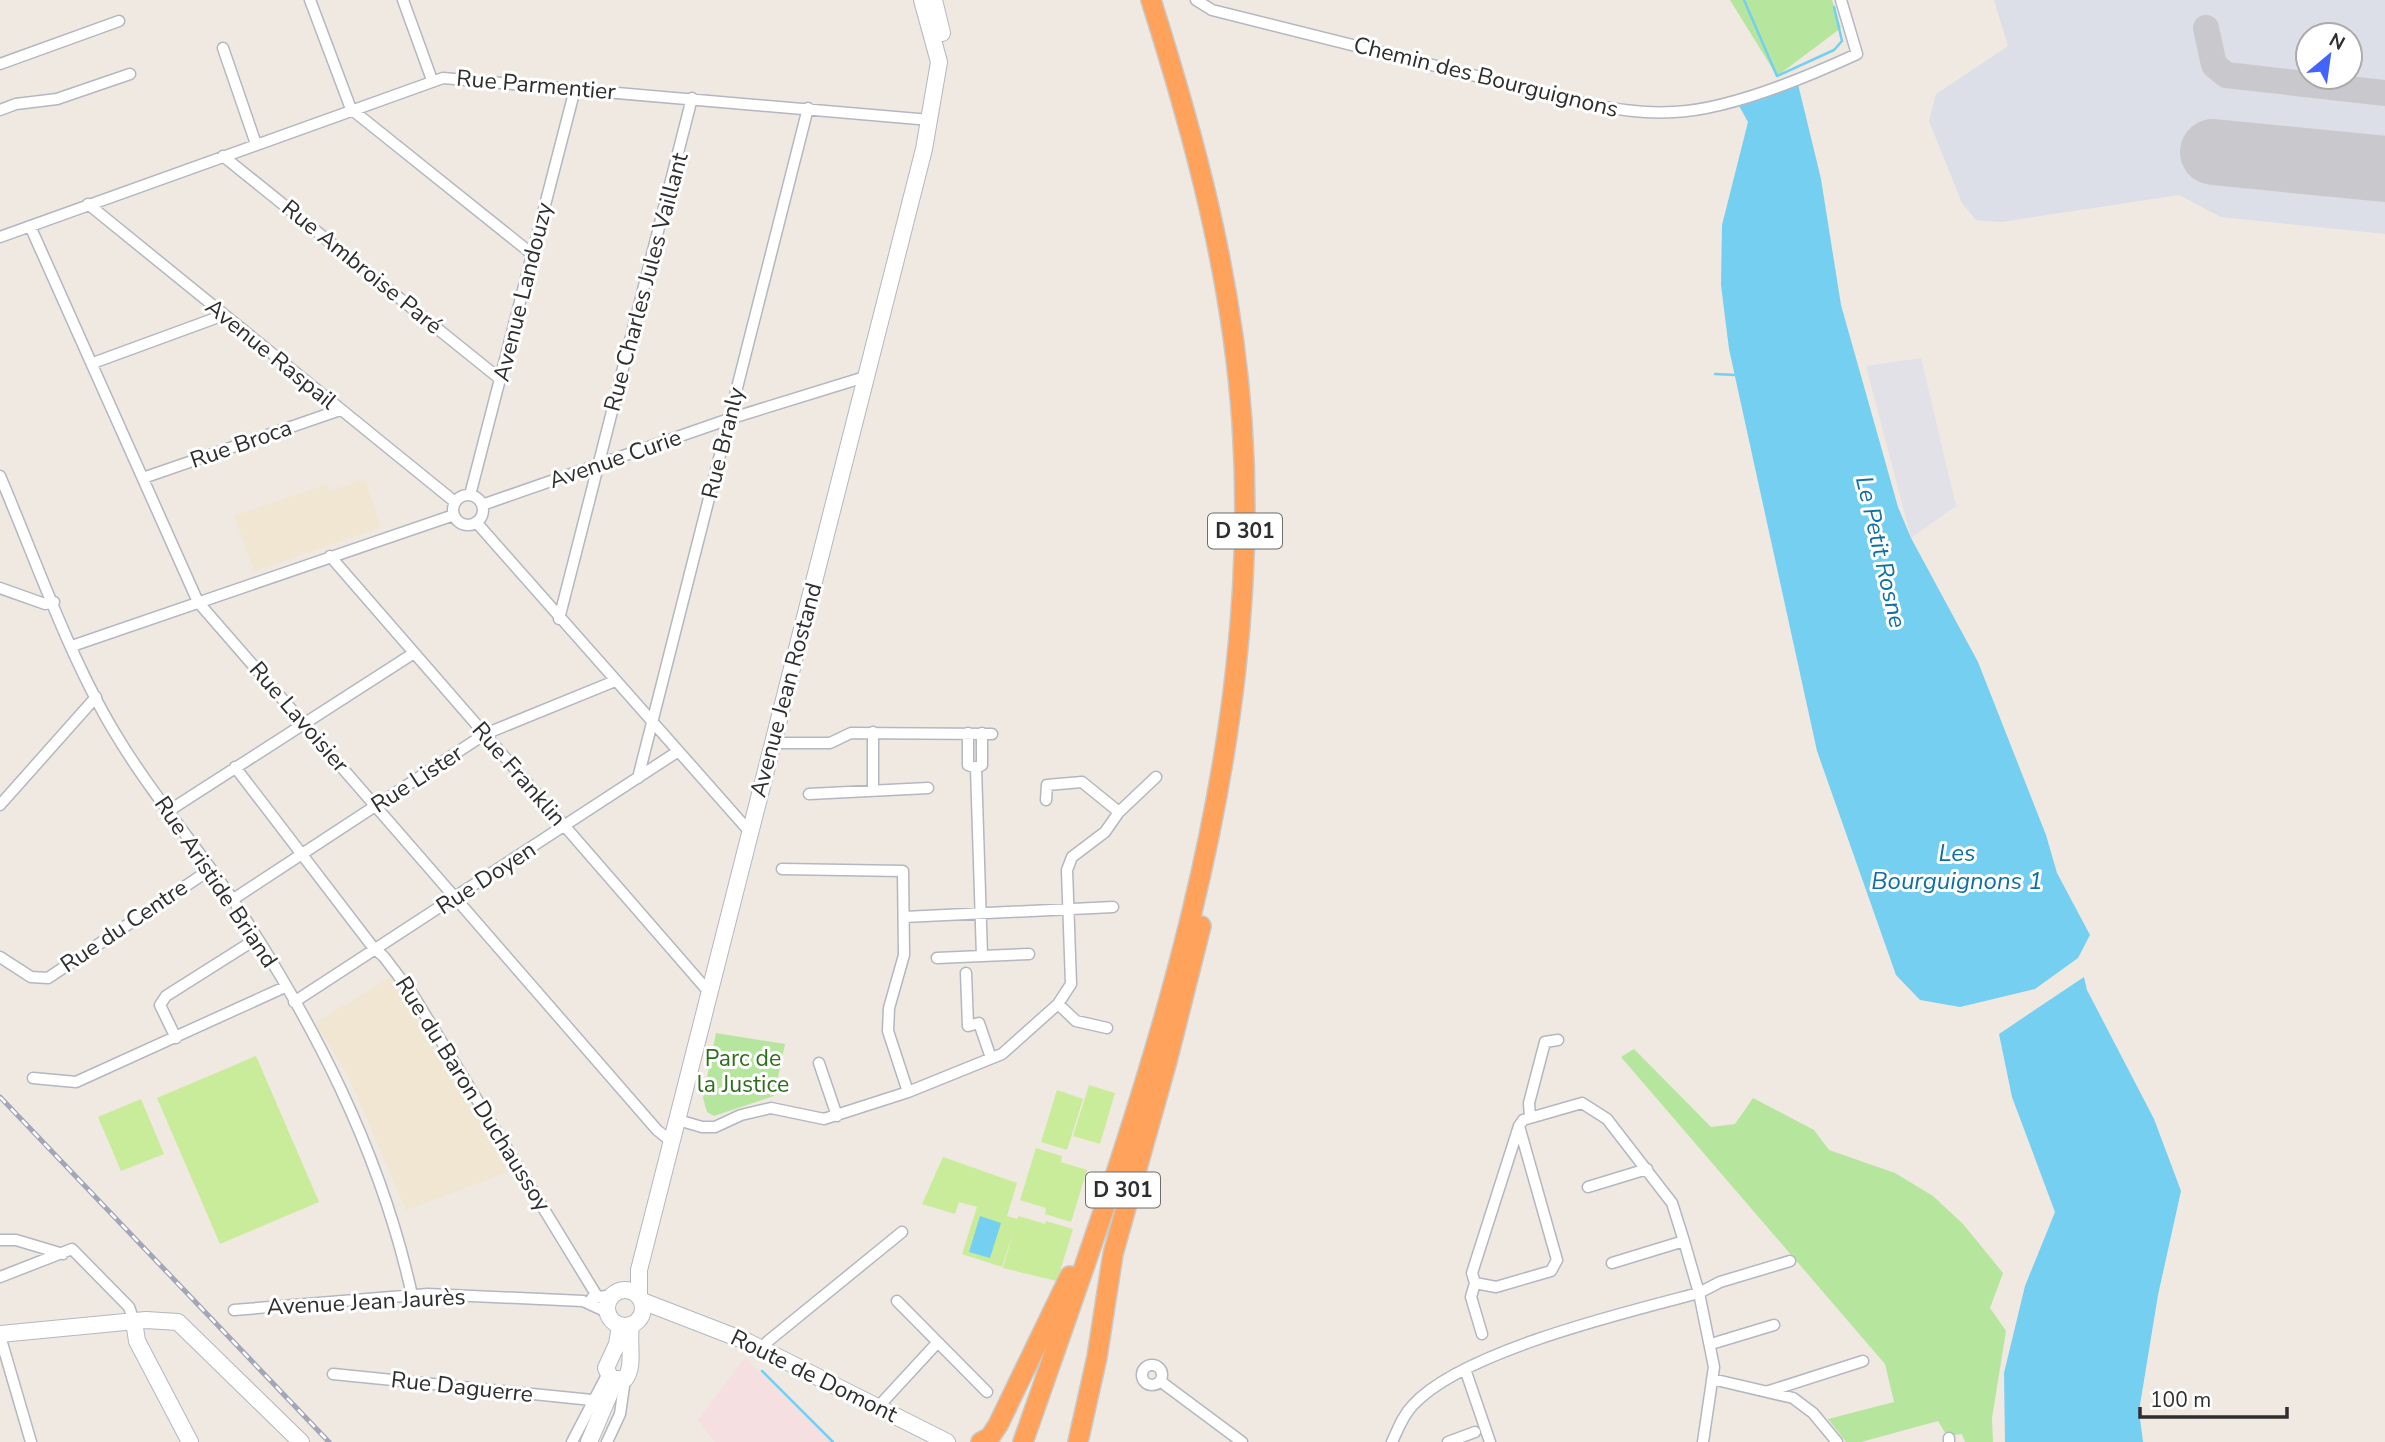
<svg xmlns="http://www.w3.org/2000/svg" width="2385" height="1442" viewBox="0 0 2385 1442" font-family="'Nunito Sans',sans-serif">
	<rect width="100%" height="100%" fill="#efe9e1"/>
	<!-- industrial -->
	<path fill="#e3e1e8" d="M1921 358 1956 506 1911 538 1866 366Z"/>
	<!-- education -->
	<path fill="#f0e6d1" d="M365 479 381 527 254 571 234 516 325 485 333 490Z
		M391 977 511 1171 406 1210 348 1075 315 1023Z"/>
	<!-- medical -->
	<path fill="#f5dfe0" d="M745 1358 831 1442H715L698 1420Z"/>
	<!-- airport -->
	<path fill="#dcdee8" fill-rule="evenodd" d="M1994 0H2385V234L2221 217 2179 195 2001 222 1976 220 1962 203 1929 121 1936 94 2008 46ZM2350 35V77H2308V35Z"/>
	<!-- green -->
	<path fill="#b6e59e" d="M1730 0H1832L1841 28 1777 76Z
		M716 1033 785 1044 774 1096 714 1116 707 1112 703 1098Z
		M1634 1049 1711 1127 1735 1124 1753 1098 1814 1130 1829 1150 1895 1173 1933 1196 1963 1224 2003 1273 1990 1308 2006 1331 1992 1418 1993 1442H1965L1962 1434 1947 1436 1938 1421 1861 1442H1846L1828 1419 1894 1402 1885 1364 1621 1057Z"/>
	<!-- pitch -->
	<path fill="#c9ec9a" d="M256 1056 319 1202 220 1244 157 1098Z
		M1089 1085 1115 1093 1100 1144 1073 1136Z
		M1057 1090 1083 1099 1067 1150 1041 1142Z
		M141 1099 164 1154 121 1171 98 1117Z
		M1036 1148 1062 1156 1061 1162 1087 1170 1071 1222 1045 1214 1046 1208 1020 1200Z
		M943 1157 1017 1183 1007 1216 1017 1219 1019 1216 1045 1224 1046 1221 1073 1229 1057 1281 1003 1268 1013 1233 1002 1267 962 1254 977 1207 959 1202 955 1214 922 1204Z"/>
	<!-- water -->
	<path fill="#75cff0" d="M1798 84 1821 179 1841 305 1898 507 1911 538 1978 662 2046 835 2057 873 2090 935 2078 958 2035 989 1960 1007 1920 1000 1896 975 1817 751 1729 349 1721 285 1722 225 1748 122 1738 104Z
		M2084 977 2087 990 2154 1119 2181 1191 2158 1295 2139 1411 2143 1442H2005L2004 1373 2025 1286 2055 1212 2012 1097 1999 1034Z
		M980 1216 1001 1223 990 1258 969 1252Z"/>
	<g fill="none" stroke-linecap="round" stroke-linejoin="round">
		<!-- stream -->
		<path stroke="#75cff0" stroke-width="2.5" d="M1744 0 1777 76 1834 50 1842 41 1834 7
			M1715 374 1736 375
			M762 1371 833 1442"/>
		<!-- taxiway -->
		<path stroke="#c9c8cc" stroke-width="26" d="M2206 28 2214 65 2226 75 2385 93"/>
		<!-- runway -->
		<path stroke="#c9c8cc" stroke-width="66" d="M2213 152 2385 169"/>
		<defs>
			<path id="street" d="M310 0 351 109 532 254
				M403 0 432 80
				M1196 0 1212 10 1584 103C1614 109 1643 114 1674 112 1728 110 1807 77 1857 54L1841 0
				M223 48 256 144
				M0 64 119 21
				M0 110 16 104 57 99 130 74
				M223 156 500 379
				M88 204 455 502
				M30 226 198 602 657 1130 672 1142
				M0 237 443 78 930 120
				M93 363 224 315
				M0 476C35 558 69 657 115 733 149 790 193 842 231 897 313 1021 380 1150 412 1295
				M143 478 340 410
				M453 510a15 15 0 1 1 30 0a15 15 0 1 1-30 0Z
				M470 495 575 89
				M482 505 729 419 868 376
				M476 522 749 831
				M330 556 708 991
				M0 588 45 604 54 602
				M559 619 692 98
				M72 646 454 515
				M873 732V790
				M968 733V765L976 768
				M772 743H830L851 733 992 734
				M235 767 372 946 384 957 413 995 597 1296
				M638 778 808 108
				M809 794 928 788
				M1046 800 1047 785 1082 782 1119 812
				M0 805 96 697
				M170 810 414 653
				M782 869 903 871 904 955 889 1008 888 1031 908 1092
				M232 900 485 734 615 681
				M904 917 1113 907
				M982 956 1029 954
				M0 957 31 977 48 978 211 869
				M937 958 982 956 976 768 982 765V733
				M966 973 968 1026 979 1023 991 1058
				M294 1002 677 752
				M1058 1004 1076 1021 1107 1028
				M176 1038 160 1005 166 996 256 939
				M819 1063 837 1116
				M33 1078 76 1082 285 987
				M1530 1117 1529 1103 1545 1042 1558 1040
				M678 1120 702 1127H715L741 1115 771 1108 824 1119 908 1092 1002 1054 1058 1004 1071 984 1067 870 1072 857 1105 832 1119 812 1156 777
				M1519 1126 1557 1260 1551 1271 1496 1287 1475 1283 1472 1273 1519 1126 1523 1120 1582 1103 1607 1119 1672 1203 1684 1241 1699 1293 1714 1367 1703 1442
				M1588 1187 1647 1169
				M0 1240H16L63 1254
				M1612 1263 1684 1241
				M0 1277 72 1249 129 1307 134 1321
				M1475 1283 1471 1297 1482 1334
				M592 1298 613 1295
				M897 1301 987 1392
				M234 1310 428 1294 583 1301 607 1312
				M0 1336 31 1442
				M1711 1344 1774 1325
				M763 1350 767 1342 902 1232
				M1142 1375a10 10 0 1 1 20 0a10 10 0 1 1-20 0Z
				M1465 1369 1490 1442
				M333 1374 592 1400
				M1712 1379 1793 1398 1813 1413 1837 1442
				M1160 1381 1242 1442
				M1769 1391 1863 1361
				M878 1407 937 1343
				M1949 1438V1442
				M572 1442 607 1375
				M607 1442 620 1414 625 1379
				M1392 1442C1398 1429 1403 1415 1413 1405 1462 1351 1627 1312 1699 1293L1720 1282 1790 1261
				M1448 1442 1475 1432"/>
			<path id="secondary" d="M934 0 942 33
				M607 1308a18 18 0 1 1 36 0a18 18 0 1 1-36 0Z
				M639 1296V1270L924 149 939 62 922 0
				M642 1301 748 1342 947 1442
				M134 1321 137 1341 190 1442
				M620 1326 617 1344 606 1368 611 1379H625C635 1366 628 1343 631 1326
				M0 1334 146 1320 178 1322 301 1442
				M589 1442 615 1381"/>
			<path id="highway" d="M981 1442 990 1437 998 1425 1070 1276
				M1023 1442C1138 1114 1266 775 1242 422 1232 276 1195 139 1151 0
				M1078 1442 1097 1357 1113 1254 1167 1061 1201 926"/>
		</defs>
		<!-- street casing -->
		<use href="#street" stroke="#b4b7c1" stroke-width="13"/>
		<!-- secondary casing -->
		<use href="#secondary" stroke="#b4b7c1" stroke-width="18"/>
		<!-- highway casing -->
		<use href="#highway" stroke="#c9c9c9" stroke-width="22"/>
		<!-- street -->
		<use href="#street" stroke="#fff" stroke-width="10"/>
		<!-- secondary -->
		<use href="#secondary" stroke="#fff" stroke-width="16"/>
		<!-- highway -->
		<use href="#highway" stroke="#ffa35c" stroke-width="19"/>
		<defs>
			<path id="rail" d="M0 1097 329 1442"/>
		</defs>
		<!-- rail casing -->
		<use href="#rail" stroke="#a3a6b8" stroke-width="5"/>
		<!-- rail -->
		<use href="#rail" stroke="#fff" stroke-width="2.5" stroke-dasharray="8" stroke-linecap="butt"/>
	</g>
	<g text-anchor="middle" dominant-baseline="central" stroke-width="6" stroke-linejoin="round" paint-order="stroke">
		<!-- shield labels -->
		<g fill="#fff" stroke="#6d6d6d" stroke-width="2">
			<rect x="1208" y="513.5" width="74" height="35" rx="5"/>
			<rect x="1086" y="1172.5" width="74" height="35" rx="5"/>
		</g>
		<g font-size="21" font-weight="bold" fill="#2e2e2e">
			<text x="1245" y="531">D 301</text>
			<text x="1123" y="1190">D 301</text>
		</g>
		<!-- street labels -->
		<g font-size="23" fill="#2e2e2e" stroke="#fff">
			<text transform="translate(1486 77) rotate(14)">Chemin des Bourguignons</text>
			<text transform="translate(536 85) rotate(5)">Rue Parmentier</text>
			<text transform="translate(362 267) rotate(39)">Rue Ambroise Paré</text>
			<text transform="translate(646 282) rotate(-75)">Rue Charles Jules Vaillant</text>
			<text transform="translate(523 292) rotate(-76)">Avenue Landouzy</text>
			<text transform="translate(271 354) rotate(39)">Avenue Raspail</text>
			<text transform="translate(723 443) rotate(-76)">Rue Branly</text>
			<text transform="translate(241 444) rotate(-19)">Rue Broca</text>
			<text transform="translate(615 459) rotate(-19)">Avenue Curie</text>
			<text transform="translate(786 690) rotate(-75)">Avenue Jean Rostand</text>
			<text transform="translate(299 717) rotate(49)">Rue Lavoisier</text>
			<text transform="translate(519 774) rotate(49)">Rue Franklin</text>
			<text transform="translate(417 779) rotate(-33)">Rue Lister</text>
			<text transform="translate(486 878) rotate(-33)">Rue Doyen</text>
			<text transform="translate(216 882) rotate(56)">Rue Aristide Briand</text>
			<text transform="translate(124 926) rotate(-34)">Rue du Centre</text>
			<text transform="translate(473 1094) rotate(58)">Rue du Baron Duchaussoy</text>
			<text transform="translate(366 1302) rotate(-3)">Avenue Jean Jaurès</text>
			<text transform="translate(814 1376) rotate(26)">Route de Domont</text>
			<text transform="translate(462 1387) rotate(6)">Rue Daguerre</text>
		</g>
		<!-- park labels -->
		<g font-size="23" fill="#2c6e1b" stroke="#fff">
			<text x="743" y="1058">Parc de<tspan x="743" dy="26">la Justice</tspan></text>
		</g>
		<!-- water labels -->
		<g font-size="24" font-style="italic" fill="#0d6fa3" stroke="#fff">
			<text transform="translate(1881 552) rotate(77)">Le Petit Rosne</text>
			<text x="1957" y="853">Les<tspan x="1957" dy="28">Bourguignons 1</tspan></text>
		</g>
	</g>
	<!-- north arrow -->
	<g transform="translate(2329 56) rotate(29)"><circle r="33" fill="#ffffff" stroke="#ababab" stroke-width="2"/>
	<path d="M0-5L12 26L0 18L-12 26Z" fill="#4264fb"/>
	<text y="-10" font-size="19" font-weight="bold" text-anchor="middle" fill="#2e2e2e">N</text>
	</g>
	<!-- scale -->
	<path d="M2140 1407v10h147v-10" fill="none" stroke="#2e2e2e" stroke-width="3.5"/>
	<text x="2150" y="1407" font-size="21" fill="#2e2e2e" stroke="#ffffff" stroke-width="5" paint-order="stroke">100 m</text>
</svg>
